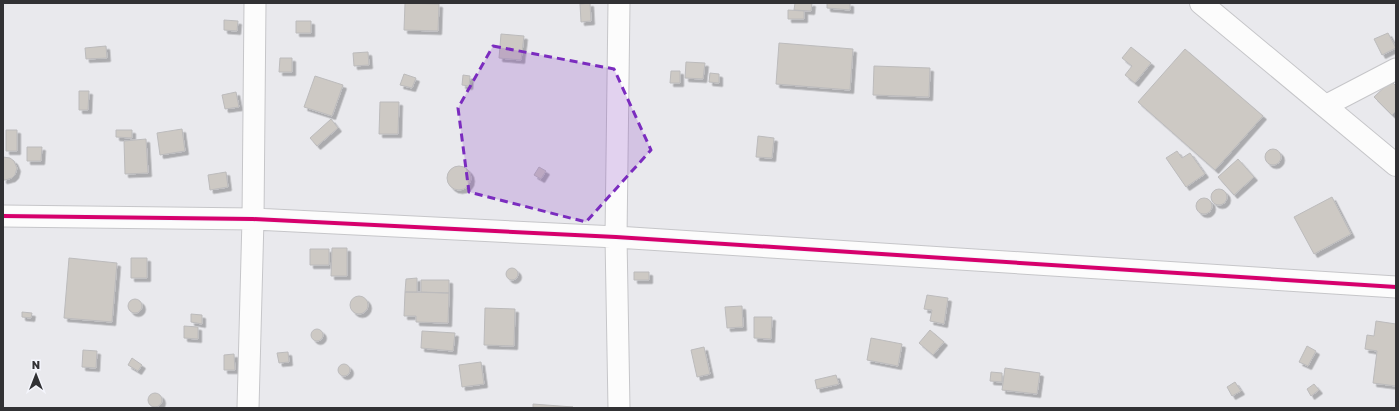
<svg xmlns="http://www.w3.org/2000/svg" width="1399" height="411" viewBox="0 0 1399 411" font-family="'Golos Text',sans-serif">
	<defs>
		<filter id="shadow"><feDropShadow dx="3.5" dy="3.5" stdDeviation="0" flood-color="#0004"/></filter>
	</defs>
	<rect width="100%" height="100%" fill="#e9e9ed"/>
	<!-- building -->
	<path fill="#cdc9c4" stroke="#bcbbbc" filter="url(#shadow)" d="M405 3 439 4 438 31 404 30Z
		M590 3 591 21 581 22 580 4Z
		M795 3H812L811 11 794 10Z
		M827 3H850V10L827 8Z
		M788 10 804 11V19H788Z
		M224 20 238 21 237 31 224 30Z
		M296 21H311V33H296Z
		M1388 33 1396 48 1382 55 1374 39Z
		M501 34 524 36 521 60 499 58Z
		M779 43 853 49 850 90 776 84Z
		M106 46 107 58 86 59 85 48Z
		M1131 47 1151 63 1135 83 1125 75 1132 66 1122 58Z
		M1185 49 1263 116 1215 170 1138 102Z
		M368 52 369 65 354 66 353 53Z
		M280 58H292V72H279Z
		M686 62 705 63 703 79 685 78Z
		M874 66 930 68 929 97 873 95Z
		M671 71H680V83H670Z
		M710 73 719 74V83L709 82Z
		M404 74 416 78 412 88 400 85Z
		M463 75 470 76 469 86 462 85Z
		M315 76 343 85 332 116 304 107Z
		M1391 81 1396 86V111L1392 115 1374 97Z
		M79 91H89L88 110H79Z
		M236 92 239 107 225 109 222 95Z
		M380 102H399L398 134H379Z
		M331 119 338 128 317 146 310 138Z
		M182 129 185 151 160 155 157 133Z
		M6 130H17V151H6Z
		M116 130H132V138L116 137Z
		M758 136 774 138 772 158 756 157Z
		M146 139 148 173 125 174 124 141Z
		M27 147H42L41 161H27Z
		M1265 157a8 8 0 1 1 16 0a8 8 0 1 1-16 0Z
		M1177 151 1182 158 1190 153 1205 174 1186 187 1166 158Z
		M3 157 10 158 14 161 17 168 15 175 12 178 5 180H3Z
		M1238 159 1254 177 1234 195 1218 177Z
		M447 178a12 12 0 1 1 24 0a12 12 0 1 1-24 0Z
		M539 167 546 171 541 179 534 175Z
		M226 172 228 187 210 190 208 175Z
		M1211 197a8 8 0 1 1 16 0a8 8 0 1 1-16 0Z
		M1332 197 1351 234 1314 254 1294 217Z
		M1196 206a8 8 0 1 1 16 0a8 8 0 1 1-16 0Z
		M332 248H347V276H331Z
		M310 249H329V265H310Z
		M69 258 117 263 112 322 64 318Z
		M131 258H147V278H131Z
		M506 274a6 6 0 1 1 12 0a6 6 0 1 1-12 0Z
		M634 272H649V280H634Z
		M417 278V292H405L406 279Z
		M421 280H449V293L421 292Z
		M405 292 449 293 448 323 416 322V316H404Z
		M927 295 948 298 944 324 930 321 932 310 924 309Z
		M350 305a9 9 0 1 1 18 0a9 9 0 1 1-18 0Z
		M128 306a7 7 0 1 1 14 0a7 7 0 1 1-14 0Z
		M742 306 743 327 727 328 725 307Z
		M485 308 515 309 514 346 484 345Z
		M22 312 32 313 31 318 22 317Z
		M191 314 202 315V324L191 322Z
		M754 317H772L771 339 754 338Z
		M1376 321 1396 324V386L1373 383 1377 351 1365 349 1367 335 1374 336Z
		M184 326 198 327V339L184 338Z
		M311 335a6 6 0 1 1 12 0a6 6 0 1 1-12 0Z
		M930 330 944 342 933 355 919 343Z
		M422 331 455 333 453 351 421 348Z
		M871 338 902 344 898 366 867 360Z
		M1307 346 1316 351 1308 366 1299 362Z
		M704 347 710 374 697 377 691 350Z
		M83 350 97 351 96 368 82 367Z
		M288 352 289 362 279 363 277 353Z
		M234 354 235 370H224V355Z
		M132 358 142 365 138 371 128 365Z
		M481 362 484 384 462 387 459 365Z
		M338 370a6 6 0 1 1 12 0a6 6 0 1 1-12 0Z
		M1005 368 1040 373 1037 394 1002 390Z
		M991 372 1002 373V382L990 381Z
		M836 375 839 384 817 389 815 380Z
		M1235 382 1241 391 1232 396 1227 387Z
		M1314 384 1319 390 1311 396 1307 389Z
		M148 400a7 7 0 1 1 14 0a7 7 0 1 1-14 0Z
		M533 404 573 407 533 408Z"/>
	<g fill="none" stroke-linecap="round" stroke-linejoin="round">
		<defs>
			<path id="minor" d="M1325 106 1396 69
				M3 216 253 219 616 237 1396 287
				M248 408 253 219 255 3
				M619 408 616 237 619 3"/>
			<path id="secondary" d="M1201 3 1396 165"/>
		</defs>
		<!-- minor casing -->
		<use href="#minor" stroke="#c6c6c9" stroke-width="23"/>
		<!-- secondary casing -->
		<use href="#secondary" stroke="#c6c6c9" stroke-width="24"/>
		<!-- minor -->
		<use href="#minor" stroke="#fcfcfc" stroke-width="21"/>
		<!-- secondary -->
		<use href="#secondary" stroke="#fcfcfc" stroke-width="22"/>
		<defs>
			<path id="cycleway" d="M3 216 253 219 616 237 1396 287"/>
		</defs>
		<!-- cycleway casing -->
		<use href="#cycleway" stroke="#f4f5fc" stroke-width="6"/>
		<!-- cycleway -->
		<use href="#cycleway" stroke="#d6006c" stroke-width="4"/>
	</g>
	<!-- marked area -->
	<path fill="#7b2cbf" fill-opacity="0.2" stroke="#7b2cbf" stroke-width="3" stroke-dasharray="8 5" stroke-linejoin="round" d="M493 46 614 69 651 150 586 222 469 192 458 108Z"/>
	<!-- border -->
	<rect width="1399" height="411" fill="none" stroke="#313134" stroke-width="8"/>
	<!-- north arrow -->
	<g transform="translate(36 375)" stroke="#f4f5fc" stroke-width="3" paint-order="stroke">
	<path d="M0-3L7 15L0 10L-7 15Z" fill="#313134"/>
	<text y="-6" font-size="11" font-weight="bold" text-anchor="middle" fill="#313134">N</text>
	</g>
</svg>
